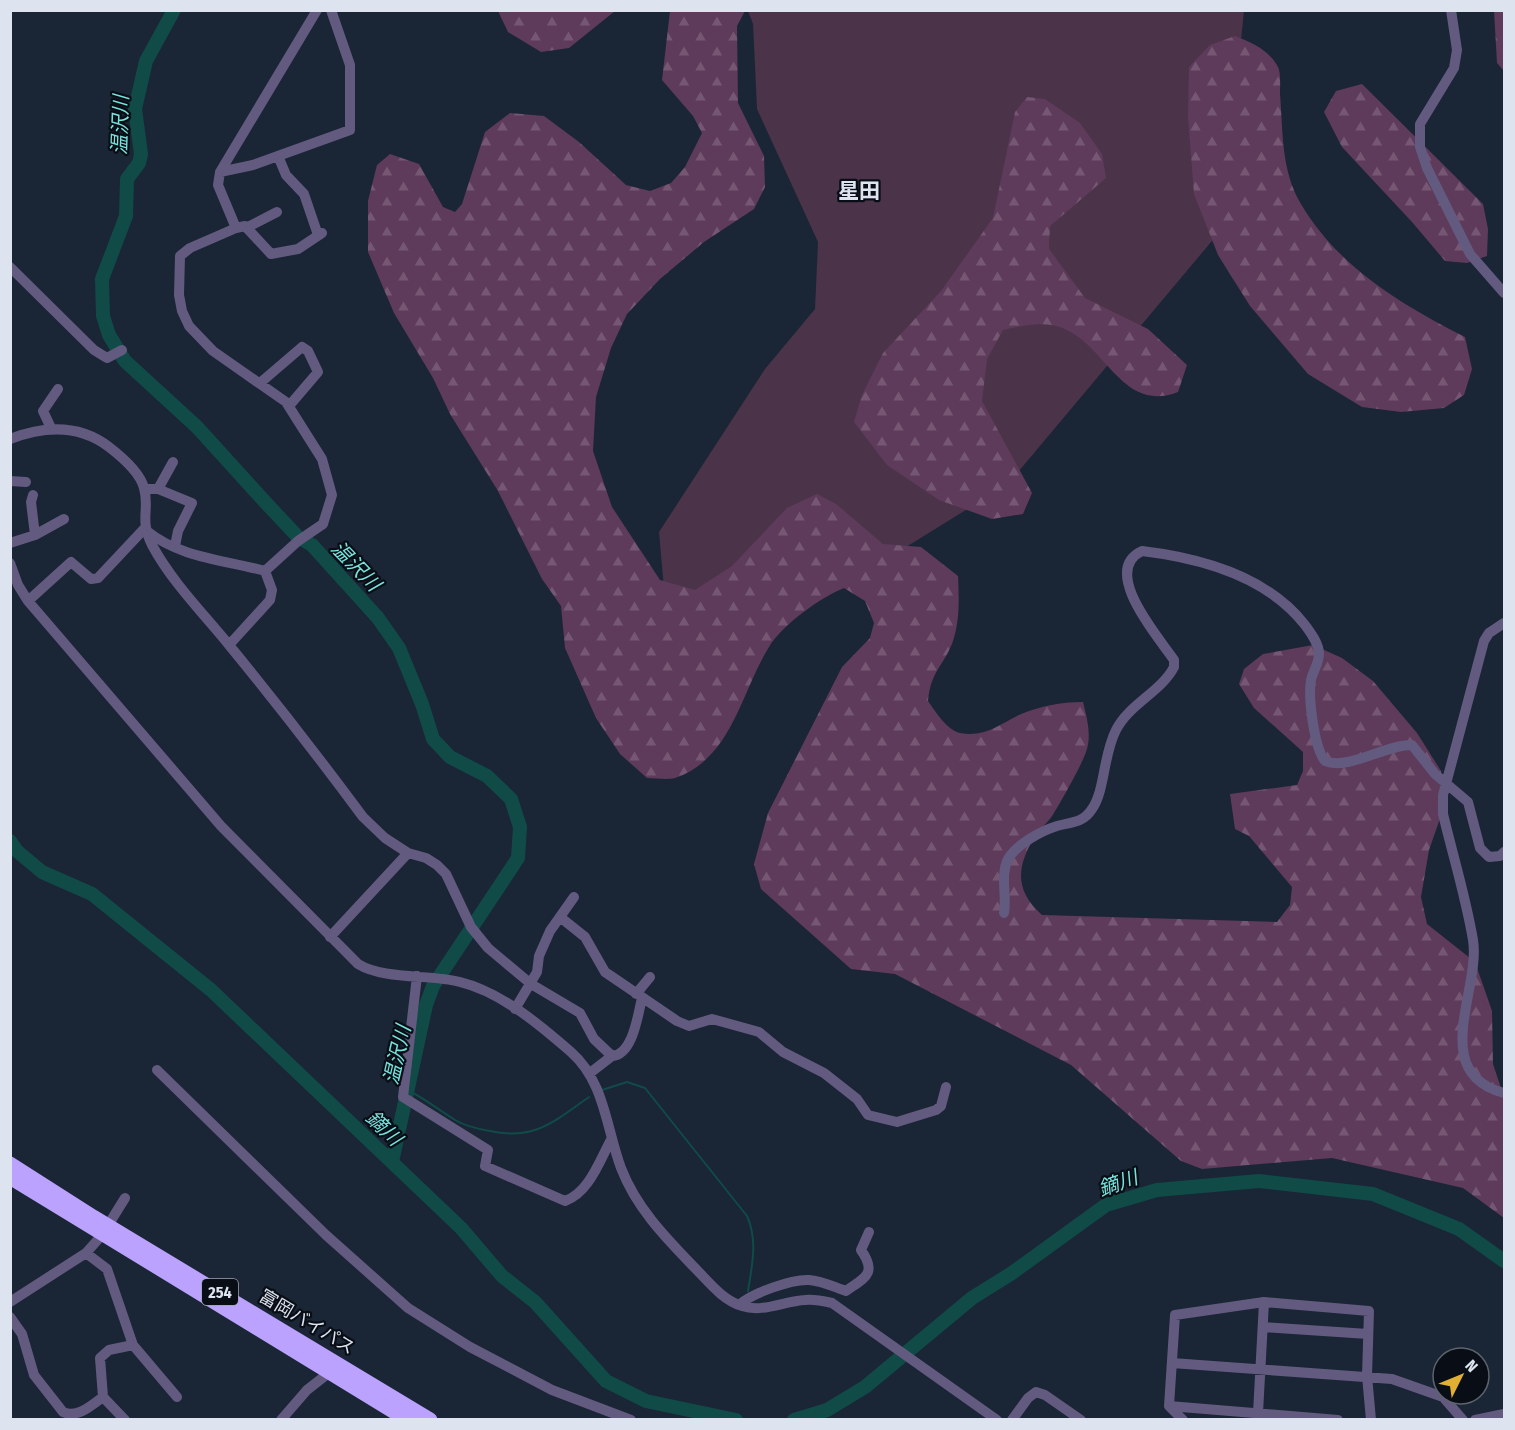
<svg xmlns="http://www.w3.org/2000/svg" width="1515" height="1430" viewBox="0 0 1515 1430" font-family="'Fira Sans Condensed','Noto Sans JP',sans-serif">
	<defs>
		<pattern id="forest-firs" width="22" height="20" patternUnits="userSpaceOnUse" patternTransform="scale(1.5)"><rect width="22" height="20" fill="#5e3a5b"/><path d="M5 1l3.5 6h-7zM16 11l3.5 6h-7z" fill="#755673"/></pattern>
	</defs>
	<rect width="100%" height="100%" fill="#1a2536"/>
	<!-- green -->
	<path fill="#4b3349" d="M748 11H1244L1222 229 1008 484 673 691 659 532 765 369 815 309 818 242 757 109 753 24Z"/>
	<!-- forest -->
	<path fill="url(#forest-firs)" d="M498 11H615L569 48 541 52 508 32Z
		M670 11H745L737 26 738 103 764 156 765 187 754 209 704 242 660 279 627 314 611 348 596 397 593 451 612 507 660 580 695 590 732 566 787 508 817 494 836 504 883 544 921 547 958 576C959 598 960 620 953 641 944 666 931 670 928 701 935 711 947 730 960 733 988 739 1005 719 1029 711 1047 705 1064 702 1083 702 1087 718 1092 736 1086 752 1081 766 1062 800 1054 813 1049 822 1039 829 1034 838 1016 868 1015 891 1042 915L1277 922 1290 905 1292 887 1249 836 1235 829 1230 794 1297 785 1303 771V752L1254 708 1239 684 1244 669 1263 654 1313 645 1342 658 1373 681 1417 733 1441 771 1443 810 1429 850 1421 897 1427 924 1475 962 1492 1011 1493 1064 1504 1097V1218L1463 1188 1332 1158 1202 1169 1181 1161 1071 1065 895 974 851 969 761 889 754 864 768 813 842 667 870 638 874 623 865 601 844 588C821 597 782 625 769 647 741 692 732 759 675 778 667 780 656 778 647 778L620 754 596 718 565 648 561 606 542 579 498 491 450 414 433 378 394 313 368 252V201L377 165 390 154 419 164 443 207 455 212 462 204 485 132 510 113 544 116 579 142 626 185 650 191 671 183 685 167 702 133 693 116 662 80Z
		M1494 11H1504V71L1497 63Z
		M1235 36C1251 42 1269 50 1278 67 1281 73 1280 86 1280 94 1283 131 1281 171 1301 204 1338 267 1402 305 1465 337L1472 369 1464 395 1444 408 1401 412 1362 407 1308 374 1250 306 1218 255 1194 194 1188 117 1189 67 1210 45Z
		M1362 84 1483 204 1488 229 1487 256 1467 263 1445 261 1412 222 1342 147 1324 112 1336 91Z
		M1027 97 1045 99 1080 123 1102 154 1106 178 1050 226 1049 249 1085 298 1148 329 1187 365 1178 392C1124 413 1107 349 1067 330 1047 320 1025 325 1003 330L987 359 982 401 1032 493 1023 514 992 519 939 500 887 465 854 422 862 395 883 353 941 291 993 218 1015 112Z"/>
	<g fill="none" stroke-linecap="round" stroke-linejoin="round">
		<!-- stream -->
		<path stroke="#104b48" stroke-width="2" d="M408 1090C425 1099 439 1110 455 1120 465 1126 478 1129 490 1131 534 1141 555 1121 589 1097
			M602 1090 627 1082 645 1088 747 1216C758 1240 752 1266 748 1291"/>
		<!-- river -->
		<path stroke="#104b48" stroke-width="14" d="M174 10 146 61 135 109 141 154 139 163 127 179 126 216 102 279 103 316 109 335 125 361 197 427 266 503 298 537 312 545 378 618 399 648 422 704 433 739 450 757 487 776 511 799 520 827 518 858 433 986 426 1005 392 1162
			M10 841 17 851 42 872 92 894 211 990 461 1228 502 1276 535 1302 606 1381 646 1401 736 1420
			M794 1420 827 1410 865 1387 972 1298 1012 1273 1106 1205 1157 1190 1259 1181 1373 1194 1459 1229 1504 1261"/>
		<!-- minor -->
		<path stroke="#635a7f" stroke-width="10" d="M1451 10 1457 50 1454 68 1420 124V147L1427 168 1470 254 1504 293
			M278 156 286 175 304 194 318 235
			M220 172 253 165 350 130V65L331 10
			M236 228 245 226 271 254 298 249 322 233
			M246 228 277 212
			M10 267 94 350 107 358 122 350
			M260 383 302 347 308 351 318 372 289 406
			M51 428 43 411 58 389
			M10 439C44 426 79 424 109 447 122 457 140 472 144 488 150 510 139 519 152 545 172 582 202 612 229 645 275 701 320 759 363 817L385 838 408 853 426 858 437 865 446 874 471 927 488 948 531 984 580 1013 594 1039 612 1056C633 1055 638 1014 642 998
			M10 481 26 482
			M145 489H158L192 503 178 531 175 546
			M158 489 173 462
			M33 495 31 502 35 535
			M147 531C180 558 226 560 265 571L298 541 323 524 332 495 322 459 286 402 213 351 189 326 182 311 179 295 180 256 190 248 236 228 218 185 220 172 317 10
			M10 543 35 535 64 519
			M10 563 18 585 28 601 221 826 358 964C384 980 430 974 460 982 501 992 540 1025 571 1052 605 1082 606 1128 621 1168 636 1207 664 1236 693 1266 708 1281 722 1300 742 1306 763 1313 784 1301 805 1300 814 1299 823 1301 832 1303L997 1420
			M28 601 71 562 91 579 98 578 144 529
			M1504 623 1489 633 1484 641 1443 795V814C1453 856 1466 898 1473 940 1481 989 1428 1073 1504 1093
			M229 645 270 600 272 590 265 571
			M1004 913C1007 896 1000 875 1008 859 1017 844 1041 831 1057 826 1072 822 1083 823 1092 809 1105 791 1103 755 1116 730 1129 704 1161 692 1174 667V660C1161 640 1099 571 1142 551 1201 558 1267 576 1305 625 1311 633 1319 644 1319 654 1319 663 1313 671 1311 680 1308 698 1314 747 1325 761 1347 771 1387 744 1412 745L1435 774 1468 802 1480 848 1489 857 1500 856 1504 852
			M560 917 585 937 605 972 677 1021 689 1026 712 1019 759 1032 783 1052 824 1073 857 1099 868 1115 897 1122 936 1110 941 1106 946 1087
			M330 937 408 853
			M417 976 403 1097 488 1150 485 1166 565 1201C590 1192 600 1159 612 1138
			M636 994 650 977
			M515 1009 537 972 539 956 550 931 574 897
			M157 1070 326 1235 408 1308 470 1347 552 1390 631 1420
			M590 1073 612 1056
			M86 1253 107 1269 133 1345 177 1397
			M10 1302 86 1253 102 1235 125 1198
			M739 1305C752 1293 792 1279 809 1280 822 1281 834 1287 846 1291 864 1278 878 1274 861 1250L869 1232
			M10 1317 22 1334 34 1375 63 1412C77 1419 92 1405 103 1397
			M1263 1327 1368 1334
			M1172 1363 1392 1379 1443 1397 1463 1420
			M1169 1406 1183 1420
			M1258 1413 1264 1302
			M125 1420 103 1397 100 1358 109 1350 133 1345
			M281 1420 307 1390 330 1372
			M1012 1420 1028 1398 1036 1392 1045 1395 1081 1420
			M1338 1420 1169 1406 1175 1315 1264 1302 1369 1311 1367 1376 1371 1420
			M1475 1420 1504 1414"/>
		<!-- highway -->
		<path stroke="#baa2fe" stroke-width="15" d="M10 1164 93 1217 430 1420
			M10 1177 408 1420"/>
	</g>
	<g text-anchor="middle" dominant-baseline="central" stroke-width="4.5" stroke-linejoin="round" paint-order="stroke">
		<!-- shield labels -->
		<rect fill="#090e16" stroke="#9da4af" stroke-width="1.5" x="202" y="1279" width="36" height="26" rx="4.5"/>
		<g font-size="16" font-weight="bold" fill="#dde4f0">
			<text x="220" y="1292">254</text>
		</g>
		<!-- street labels -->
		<g font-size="18" fill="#dde4f0" stroke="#090e16">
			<text transform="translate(307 1322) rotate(31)">富岡バイパス</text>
		</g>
		<!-- water labels -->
		<g font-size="20" font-style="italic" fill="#76e4dd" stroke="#090e16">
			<text transform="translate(120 125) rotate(-88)">温沢川</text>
			<text transform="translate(356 566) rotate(46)">温沢川</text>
			<text transform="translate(397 1055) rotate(-77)">温沢川</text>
			<text transform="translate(384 1128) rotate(44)">鏑川</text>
			<text transform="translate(1118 1183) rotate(-19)">鏑川</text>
		</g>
		<!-- quarter labels -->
		<g font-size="21" font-weight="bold" fill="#dde4f0" stroke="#090e16">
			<text x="859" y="191">星田</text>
		</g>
	</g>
	<!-- border -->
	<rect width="1515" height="1430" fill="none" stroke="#dde4f0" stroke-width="24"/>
	<!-- north arrow -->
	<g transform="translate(1461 1376) rotate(47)"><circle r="28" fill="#090e16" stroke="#5e646d" stroke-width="1.5"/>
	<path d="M0-4.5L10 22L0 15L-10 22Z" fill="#e1af34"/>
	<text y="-9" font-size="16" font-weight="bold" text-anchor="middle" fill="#dde4f0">N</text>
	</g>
</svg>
